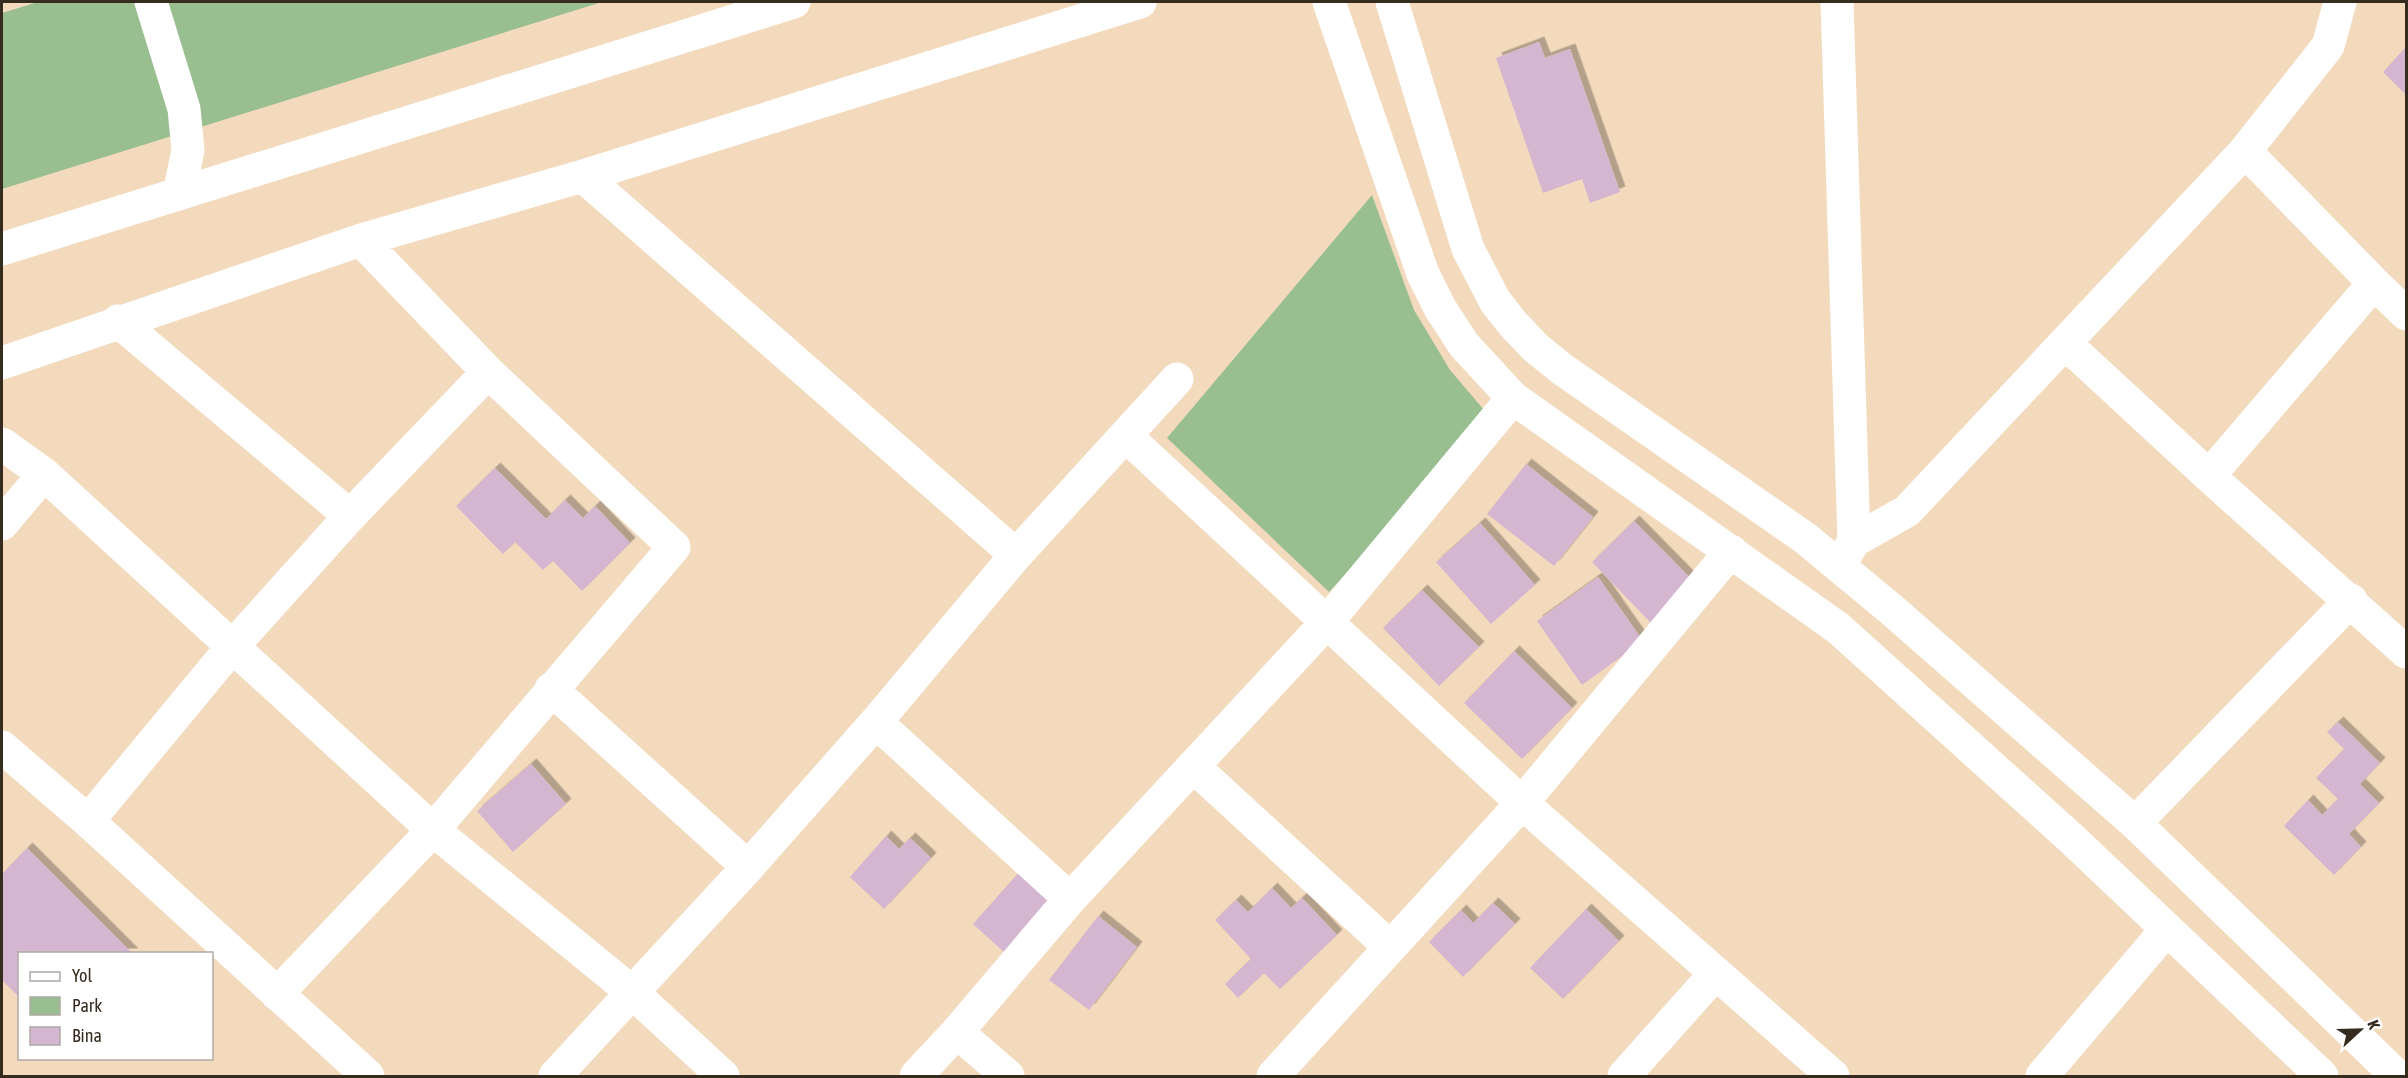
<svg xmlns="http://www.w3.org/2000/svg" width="2408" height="1078" viewBox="0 0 2408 1078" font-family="'Asap Condensed',sans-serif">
	<defs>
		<filter id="shadow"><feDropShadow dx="5.5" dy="-5.5" stdDeviation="0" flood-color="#0004"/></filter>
	</defs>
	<rect width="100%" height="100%" fill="#f4dabc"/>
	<!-- green -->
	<path fill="#99bf91" d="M38 2H602L2 189V13Z
		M1372 195 1414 310 1450 370 1490 417 1329 592 1167 438Z"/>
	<!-- building -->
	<path fill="#d5b6d0" filter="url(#shadow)" d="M1539 42 1545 58 1570 49 1620 192 1590 203 1582 179 1543 193 1496 58Z
		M2406 47V95L2383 72Z
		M1526 464 1593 517 1554 566 1487 514Z
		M495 468 546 519 565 500 583 518 595 506 630 543 582 591 553 561 543 570 515 542 503 554 456 506Z
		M1634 521 1695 583 1653 625 1592 562Z
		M1480 523 1535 585 1491 624 1436 562Z
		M1598 577 1643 641 1582 685 1537 621Z
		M1422 590 1479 647 1439 686 1383 628Z
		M1514 651 1572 708 1522 759 1464 703Z
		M2338 722 2380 763 2360 784 2379 803 2349 834 2361 847 2334 875 2284 826 2308 800 2322 815 2338 799 2316 778 2344 749 2327 732Z
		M531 764 566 804 513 852 477 811Z
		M886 836 899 849 910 838 931 858 884 909 850 877Z
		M27 848 133 954H20V998L2 980V874Z
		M1022 869 1055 900 1006 954 973 924Z
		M1272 888 1291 908 1302 898 1337 935 1280 989 1264 973 1238 998 1225 984 1251 959 1215 920 1236 900 1248 912Z
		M1493 903 1515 924 1463 977 1429 942 1461 910 1473 923Z
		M1586 909 1619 941 1563 999 1530 968Z
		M1098 916 1137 947 1089 1010 1049 980Z"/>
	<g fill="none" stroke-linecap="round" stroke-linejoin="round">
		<!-- minor -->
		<path stroke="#fff" stroke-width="33" d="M151 2 184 109 188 150 179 194
			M1329 2 1423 274 1440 308 1464 345 1513 398 1838 628 2073 840 2322 1076
			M1392 2 1468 249 1495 301 1513 324 1536 348 1562 369 1805 538 1892 610 2135 823 2397 1076
			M1837 2 1854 541
			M2245 151 2374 283 2406 314
			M583 176 1016 555
			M2 249 794 2
			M118 321 350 516
			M2065 343 2209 476 2406 652
			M2 363 361 240 583 176 1140 2
			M1126 436 1522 803 1833 1076
			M2 444 44 474 433 830 632 992 723 1076
			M2209 476 2374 283
			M2 524 44 474
			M1839 566 1854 541 1907 511 2245 151 2328 46 2340 2
			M551 689 748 867
			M876 722 1070 899
			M2 747 88 821 368 1076
			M1193 766 1390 947
			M88 821 232 647 350 516 488 372
			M2135 823 2351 600
			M277 994 433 830 674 547 488 372 361 240
			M957 1032 1008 1076
			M555 1076 748 867 876 722 1016 555 1177 379
			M916 1076 957 1032 1070 899 1327 622 1513 398
			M1273 1076 1522 803 1731 551
			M1624 1076 1715 974
			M2042 1076 2167 929"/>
	</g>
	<!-- border -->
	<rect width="2408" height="1078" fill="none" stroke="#352b1f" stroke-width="6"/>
	<!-- legend -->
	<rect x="18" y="952" width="195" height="108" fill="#ffffff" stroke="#aeaaa5" stroke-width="1.5"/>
	<rect x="30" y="972" width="30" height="9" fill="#ffffff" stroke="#aeaaa5" stroke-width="1.5"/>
	<text x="72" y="982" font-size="18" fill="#352b1f">Yol</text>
	<rect x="30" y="997" width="30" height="18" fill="#99bf91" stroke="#aeaaa5" stroke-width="1.5"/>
	<text x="72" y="1012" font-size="18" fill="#352b1f">Park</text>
	<rect x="30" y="1027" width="30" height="18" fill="#d5b6d0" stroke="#aeaaa5" stroke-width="1.5"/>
	<text x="72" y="1042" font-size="18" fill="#352b1f">Bina</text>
	<!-- north arrow -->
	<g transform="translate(2360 1030) rotate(68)" stroke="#ffffff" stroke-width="4.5" paint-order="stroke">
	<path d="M0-4.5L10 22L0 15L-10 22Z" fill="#352b1f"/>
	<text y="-9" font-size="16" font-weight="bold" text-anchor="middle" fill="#352b1f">K</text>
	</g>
</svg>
